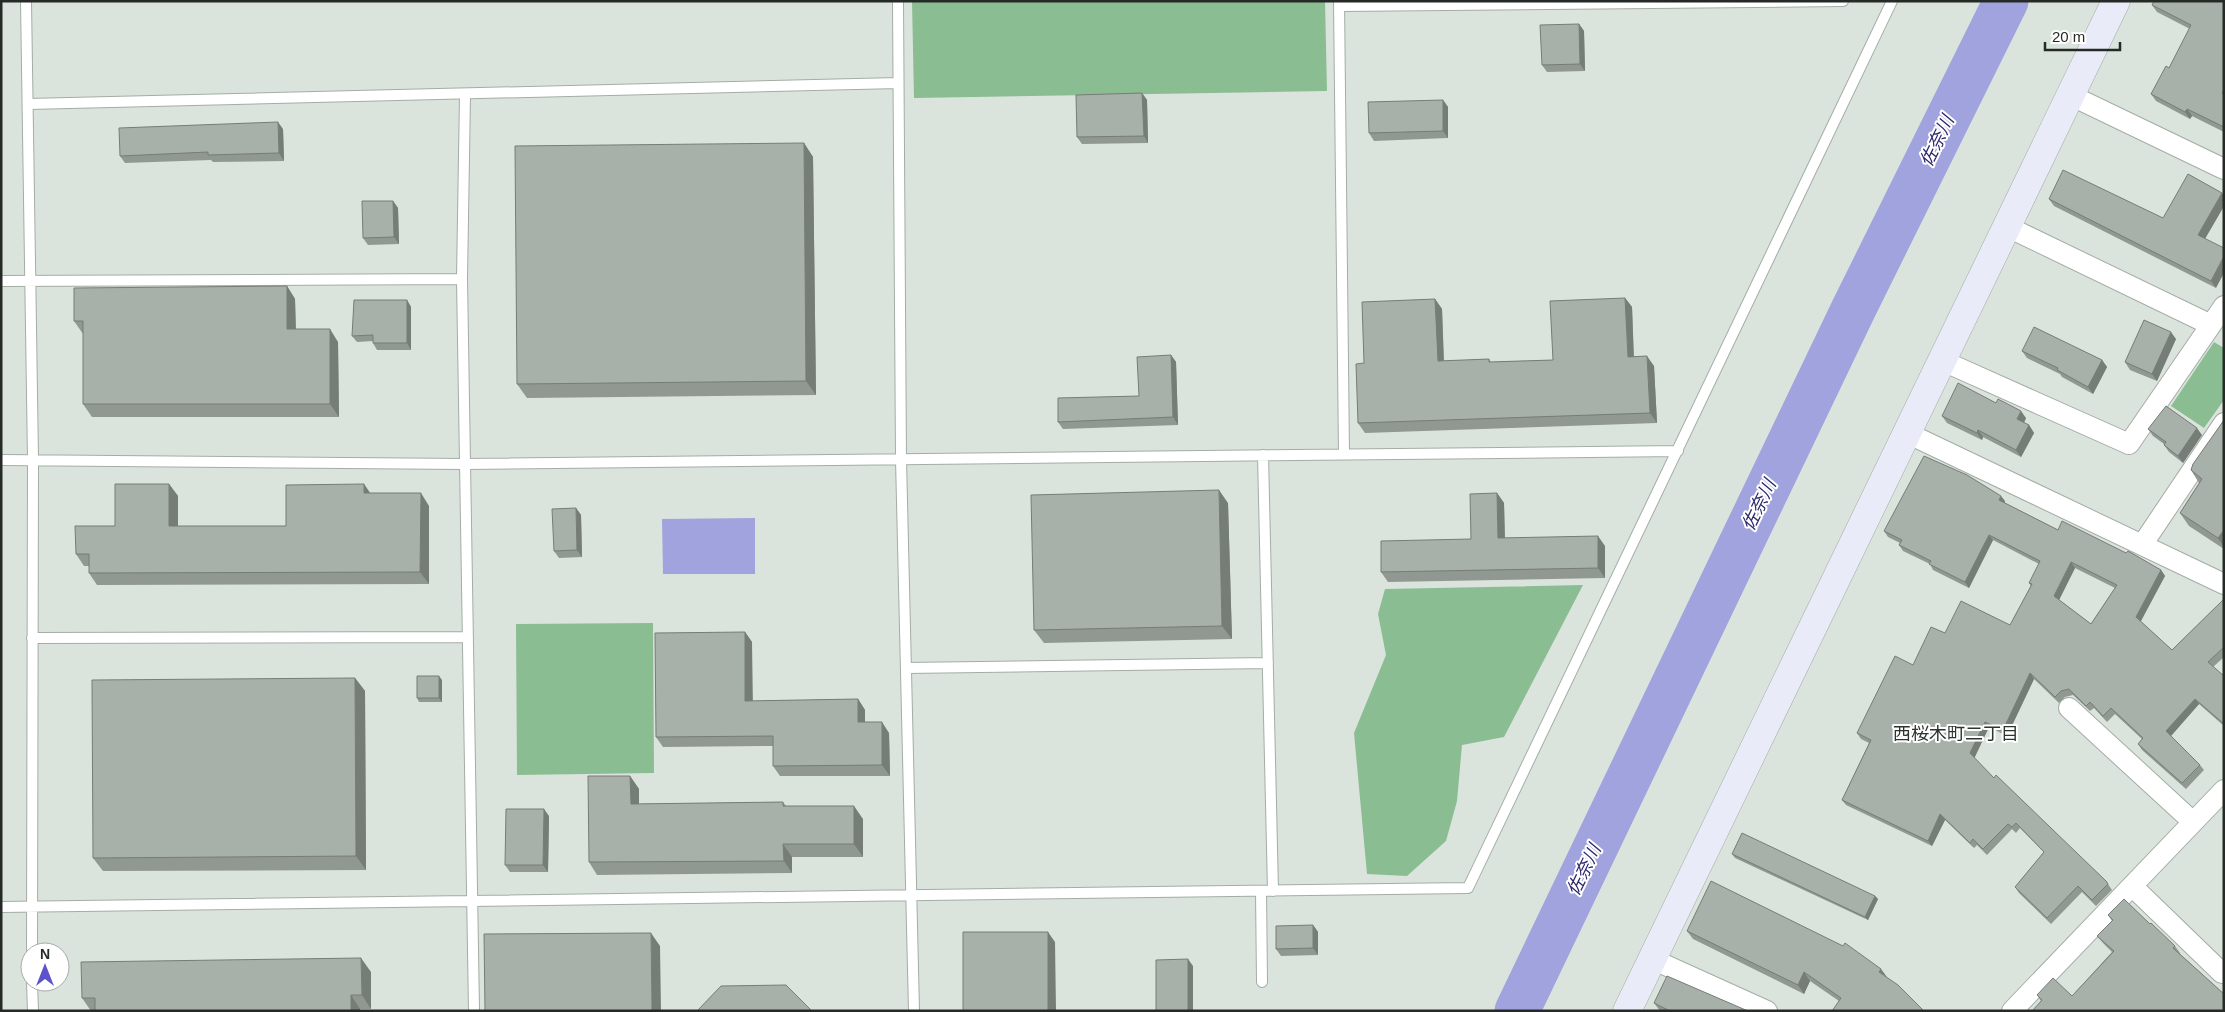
<svg xmlns="http://www.w3.org/2000/svg" width="2225" height="1012" viewBox="0 0 2225 1012" font-family="Helvetica,'Noto Sans JP',sans-serif">
<style>
.green{fill:#8bbd92}
.water{fill:#a0a3dd}
.lines{fill:none;stroke-linecap:round;stroke-linejoin:round}
.river{stroke:#a0a3dd;stroke-width:45}
.lane-casing{stroke:#a4ada5;stroke-width:12}
.street-casing{stroke:#a4ada5;stroke-width:22}
.secondary-casing{stroke:#a4ada5;stroke-width:29}
.lane{stroke:#fff;stroke-width:10}
.street{stroke:#fff;stroke-width:20}
.secondary{stroke:#eaebf9;stroke-width:28}
.wall{fill:#909891;fill-rule:evenodd}
.shaded-wall{fill:#767c76}
.building{fill:#a8b1a9;stroke:#767c76;fill-rule:evenodd}
.labels{text-anchor:middle;stroke-width:4;stroke-linejoin:round;paint-order:stroke}
.water-label{font-size:18px;font-style:italic;fill:#2e286c;stroke:#fff}
.neighbourhood-label{font-size:18px;fill:#2c342d;stroke:#fff}
</style>
<rect width="100%" height="100%" fill="#dbe4dc"/>
<path class="green" d="M 912,1 L 1325,1 L 1327,91 L 914,98 Z
M 2214,342 L 2224,348 L 2224,400 L 2204,428 L 2171,406 Z
M 1583,585 L 1504,737 L 1462,745 L 1457,801 L 1446,841 L 1407,876 L 1367,874 L 1354,733 L 1386,655 L 1378,614 L 1385,589 Z
M 653,623 L 654,773 L 517,775 L 516,624 Z"/>
<path class="water" d="M 755,518 L 755,574 L 663,574 L 662,519 Z"/>
<g class="lines">
<path class="river" d="M 1517,1011 L 1853,310 L 2006,1"/>
<defs>
<path id="lane" d="M 26,1 L 33,459 L 32,952
M 898,1 L 901,459 L 914,1011
M 1339,1 L 1344,454
M 1339,6 L 1843,1
M 465,95 L 462,279 L 474,1011
M 28,104 L 898,83
M 1,281 L 462,279
M 1263,455 L 1273,891
M 1,460 L 465,464 L 1678,451
M 32,638 L 468,637
M 906,668 L 1268,663
M 1261,891 L 1262,982
M 1,907 L 1468,888 L 1892,1
M 32,982 L 33,1011"/>
<path id="street" d="M 2070,95 L 2224,169
M 2008,227 L 2211,325
M 1943,361 L 2129,444 L 2224,306
M 1907,433 L 2224,584
M 2142,545 L 2224,423
M 2069,708 L 2193,822
M 2132,886 L 2222,973
M 1652,959 L 1767,1011
M 2012,1011 L 2224,790"/>
<path id="secondary" d="M 1627,1011 L 2116,1"/>
</defs>
<use href="#lane" class="lane-casing"/>
<use href="#street" class="street-casing"/>
<use href="#secondary" class="secondary-casing"/>
<use href="#lane" class="lane"/>
<use href="#street" class="street"/>
<use href="#secondary" class="secondary"/>
</g>
<path class="wall" d="M 2224,1 L 2224,132 L 2192,116 L 2190,119 L 2156,101 L 2151,94 L 2169,68 L 2190,29 L 2157,12 L 2152,5 Z
M 1579,24 L 1584,31 L 1585,71 L 1547,72 L 1542,65 Z
M 1142,93 L 1147,100 L 1148,143 L 1082,144 L 1077,137 Z
M 1443,100 L 1448,107 L 1448,138 L 1374,141 L 1369,133 Z
M 283,129 L 284,161 L 213,162 L 211,160 L 125,163 L 120,156 Z
M 804,143 L 813,157 L 816,395 L 527,398 L 517,384 Z
M 2049,199 L 2163,218 L 2224,206 L 2205,239 L 2216,288 L 2054,206 Z
M 393,201 L 398,208 L 399,244 L 368,245 L 363,238 Z
M 287,286 L 295,299 L 296,329 L 338,342 L 339,417 L 92,417 L 83,404 L 83,334 L 74,321 Z
M 1625,298 L 1632,307 L 1634,357 L 1654,366 L 1657,423 L 1365,433 L 1358,423 L 1364,363 L 1435,299 L 1442,309 L 1444,361 L 1489,359 L 1491,362 L 1553,360 Z
M 407,300 L 411,307 L 411,350 L 377,350 L 373,343 L 373,341 L 357,342 L 352,336 Z
M 2176,339 L 2157,381 L 2130,370 L 2125,362 Z
M 2022,351 L 2102,360 L 2107,367 L 2093,394 L 2062,377 L 2060,374 L 2027,358 Z
M 1171,355 L 1176,362 L 1178,425 L 1063,429 L 1058,422 L 1139,396 Z
M 1942,416 L 2026,418 L 2024,423 L 2029,425 L 2034,433 L 2021,457 L 1983,437 L 1982,440 L 1947,423 Z
M 2224,420 L 2224,549 L 2189,526 L 2180,513 L 2199,483 L 2191,470 Z
M 2148,429 L 2202,435 L 2183,463 L 2169,452 L 2164,445 L 2164,444 L 2153,436 Z
M 169,484 L 178,496 L 178,526 L 286,526 L 364,484 L 370,493 L 429,506 L 429,584 L 97,585 L 89,573 L 89,566 L 84,566 L 76,554 L 115,526 Z
M 1497,493 L 1504,503 L 1505,538 L 1605,546 L 1605,578 L 1388,582 L 1381,572 L 1471,539 Z
M 2005,501 L 2005,503 L 2058,530 L 2126,553 L 2161,570 L 2165,576 L 2140,621 L 2172,650 L 2224,599 L 2224,657 L 2213,667 L 2224,676 L 2224,726 L 2199,704 L 2171,736 L 2200,765 L 2204,770 L 2186,789 L 2142,750 L 2138,744 L 2142,739 L 2115,714 L 2107,722 L 2094,708 L 2090,711 L 2073,695 L 2065,697 L 2059,703 L 2034,679 L 2007,736 L 1989,727 L 1974,758 L 1994,778 L 2106,881 L 2112,890 L 2096,906 L 2082,892 L 2051,924 L 2019,893 L 2015,887 L 2044,852 L 2020,828 L 2016,833 L 2012,829 L 1987,855 L 1977,845 L 1974,848 L 1945,820 L 1932,846 L 1846,805 L 1842,800 L 1869,743 L 1861,739 L 1857,733 L 1913,665 L 1945,633 L 2010,625 L 2031,586 L 2029,583 L 2039,564 L 1993,540 L 1969,588 L 1933,570 L 1930,564 L 1903,551 L 1899,545 L 1900,543 L 1888,537 L 1884,531 ZM 2075,568 L 2115,588 L 2091,624 L 2059,600 Z
M 1228,503 L 1232,639 L 1044,643 L 1034,630 Z
M 576,508 L 581,515 L 582,557 L 559,558 L 554,551 Z
M 745,632 L 752,642 L 752,701 L 858,699 L 865,710 L 865,722 L 889,733 L 890,776 L 780,776 L 773,766 L 773,746 L 663,747 L 656,737 Z
M 355,678 L 365,691 L 366,870 L 103,871 L 93,858 Z
M 442,680 L 442,702 L 419,702 L 417,698 Z
M 630,776 L 639,789 L 639,804 L 783,802 L 786,806 L 863,819 L 863,857 L 792,857 L 792,873 L 597,875 L 589,862 Z
M 549,816 L 548,872 L 510,872 L 505,865 Z
M 1732,854 L 1875,896 L 1878,899 L 1868,920 L 1735,858 Z
M 2108,915 L 2150,924 L 2175,946 L 2180,953 L 2180,954 L 2224,994 L 2041,1001 L 2037,995 L 2072,996 L 2112,952 L 2103,943 L 2097,936 L 2112,921 Z
M 1313,925 L 1318,932 L 1318,955 L 1281,956 L 1276,949 Z
M 1687,931 L 1887,978 L 1839,1001 L 1810,981 L 1804,994 L 1693,939 Z
M 371,972 L 371,1009 L 360,1009 L 360,1011 L 91,1011 L 82,998 Z
M 1654,1003 L 1748,1011 L 1660,1011 Z"/>
<path class="shaded-wall" d="M 1579,24 L 1584,31 L 1585,71 L 1580,64 Z
M 1142,93 L 1147,100 L 1148,143 L 1144,136 Z
M 1443,100 L 1448,107 L 1448,138 L 1443,131 Z
M 2187,109 L 2192,116 L 2190,119 L 2185,112 Z
M 278,122 L 283,129 L 284,161 L 279,153 Z
M 804,143 L 813,157 L 816,395 L 806,381 Z
M 2222,193 L 2224,196 L 2224,206 L 2203,242 L 2198,235 Z
M 393,201 L 398,208 L 399,244 L 394,237 Z
M 2224,256 L 2224,273 L 2216,288 L 2211,281 Z
M 287,286 L 295,299 L 296,342 L 287,329 Z
M 1625,298 L 1632,307 L 1634,367 L 1628,357 Z
M 1435,299 L 1442,309 L 1444,370 L 1438,361 Z
M 407,300 L 411,307 L 411,350 L 407,343 Z
M 330,329 L 338,342 L 339,417 L 330,404 Z
M 2171,332 L 2176,339 L 2157,381 L 2152,374 Z
M 1171,355 L 1176,362 L 1178,425 L 1173,417 Z
M 1647,356 L 1654,366 L 1657,423 L 1650,413 Z
M 2102,360 L 2107,367 L 2093,394 L 2088,387 Z
M 2021,411 L 2026,418 L 2022,426 L 2017,419 Z
M 2029,425 L 2034,433 L 2021,457 L 2016,450 Z
M 2197,428 L 2202,435 L 2183,463 L 2178,456 Z
M 1978,430 L 1983,437 L 1982,440 L 1977,433 Z
M 169,484 L 178,496 L 178,538 L 169,526 Z
M 364,484 L 372,496 L 364,493 Z
M 1219,490 L 1228,503 L 1232,639 L 1222,626 Z
M 421,493 L 429,506 L 429,584 L 420,572 Z
M 1497,493 L 1504,503 L 1505,549 L 1498,538 Z
M 2001,496 L 2005,501 L 2003,506 L 1999,500 Z
M 576,508 L 581,515 L 582,557 L 577,550 Z
M 2224,530 L 2224,547 L 2218,538 Z
M 1989,535 L 1993,540 L 1969,588 L 1965,582 Z
M 1598,536 L 1605,546 L 1605,578 L 1598,568 Z
M 2071,562 L 2075,568 L 2058,602 L 2054,596 Z
M 2161,570 L 2165,576 L 2140,623 L 2136,617 Z
M 745,632 L 752,642 L 753,711 L 745,701 Z
M 2030,673 L 2034,679 L 2007,736 L 2003,730 Z
M 439,676 L 442,680 L 442,702 L 439,698 Z
M 355,678 L 365,691 L 366,870 L 356,856 Z
M 858,699 L 865,710 L 865,733 L 858,722 Z
M 2195,699 L 2199,704 L 2170,737 L 2166,731 Z
M 882,722 L 889,733 L 890,776 L 882,765 Z
M 1985,722 L 1989,727 L 1974,759 L 1970,753 Z
M 630,776 L 639,789 L 639,816 L 631,804 Z
M 854,806 L 863,819 L 863,857 L 854,844 Z
M 544,809 L 549,816 L 548,872 L 543,865 Z
M 1940,814 L 1945,820 L 1932,846 L 1928,841 Z
M 783,844 L 792,857 L 792,873 L 784,861 Z
M 1875,896 L 1878,899 L 1868,920 L 1865,917 Z
M 1313,925 L 1318,932 L 1318,955 L 1313,948 Z
M 1048,932 L 1055,942 L 1056,1011 L 1048,1011 Z
M 651,933 L 660,946 L 661,1011 L 652,1011 Z
M 361,958 L 371,972 L 371,1009 L 362,995 Z
M 1188,959 L 1193,966 L 1193,1011 L 1188,1011 Z
M 1881,969 L 1887,977 L 1879,972 Z
M 1804,972 L 1810,981 L 1804,994 L 1798,985 Z
M 351,995 L 360,1009 L 360,1011 L 351,1011 Z"/>
<path class="building" d="M 2154,1 L 2224,1 L 2224,90 L 2222,93 L 2224,94 L 2224,127 L 2187,109 L 2185,112 L 2151,94 L 2166,66 L 2169,68 L 2191,25 L 2152,5 Z
M 1579,24 L 1580,64 L 1542,65 L 1540,25 Z
M 1142,93 L 1144,136 L 1077,137 L 1076,95 Z
M 1443,100 L 1443,131 L 1369,133 L 1368,102 Z
M 278,122 L 279,153 L 208,155 L 208,152 L 120,156 L 119,128 Z
M 804,143 L 806,381 L 517,384 L 515,146 Z
M 2063,170 L 2163,218 L 2188,174 L 2222,193 L 2198,235 L 2224,248 L 2224,256 L 2211,281 L 2049,199 Z
M 362,201 L 393,201 L 394,237 L 363,238 Z
M 287,286 L 287,329 L 330,329 L 330,404 L 83,404 L 83,321 L 74,321 L 74,288 Z
M 1625,298 L 1628,357 L 1647,356 L 1650,413 L 1358,423 L 1356,364 L 1364,363 L 1362,302 L 1435,299 L 1438,361 L 1489,359 L 1489,362 L 1553,360 L 1550,301 Z
M 354,300 L 407,300 L 407,343 L 373,343 L 373,335 L 352,336 Z
M 2144,320 L 2171,332 L 2152,374 L 2125,362 Z
M 2034,327 L 2102,360 L 2088,387 L 2057,370 L 2058,368 L 2022,351 Z
M 1171,355 L 1173,417 L 1058,422 L 1058,398 L 1139,396 L 1137,357 Z
M 1958,383 L 1996,403 L 1998,399 L 2021,411 L 2017,419 L 2029,425 L 2016,450 L 1978,430 L 1977,433 L 1942,416 Z
M 2166,406 L 2197,428 L 2178,456 L 2164,445 L 2166,442 L 2148,429 Z
M 2224,420 L 2224,530 L 2218,538 L 2180,513 L 2202,479 L 2191,470 L 2193,464 Z
M 1924,456 L 1967,475 L 2001,496 L 1999,500 L 2058,530 L 2062,521 L 2126,553 L 2128,551 L 2161,570 L 2136,617 L 2172,650 L 2224,599 L 2224,647 L 2208,662 L 2224,676 L 2224,724 L 2195,699 L 2166,731 L 2200,765 L 2182,783 L 2138,744 L 2143,738 L 2111,708 L 2103,716 L 2090,702 L 2086,706 L 2069,689 L 2061,691 L 2055,697 L 2030,673 L 2003,730 L 1985,722 L 1970,753 L 1994,778 L 1996,775 L 2106,881 L 2108,884 L 2092,900 L 2078,886 L 2047,918 L 2015,887 L 2044,852 L 2016,823 L 2012,827 L 2008,824 L 1983,849 L 1973,839 L 1970,843 L 1940,814 L 1928,841 L 1842,800 L 1871,740 L 1857,733 L 1895,656 L 1913,665 L 1931,627 L 1945,633 L 1961,601 L 2010,625 L 2032,584 L 2029,583 L 2040,561 L 1989,535 L 1965,582 L 1929,564 L 1931,561 L 1899,545 L 1902,540 L 1884,531 ZM 2071,562 L 2117,585 L 2091,624 L 2054,596 Z
M 115,484 L 169,484 L 169,526 L 286,526 L 286,485 L 364,484 L 364,493 L 421,493 L 420,572 L 89,573 L 89,554 L 76,554 L 75,526 L 115,526 Z
M 1219,490 L 1222,626 L 1034,630 L 1031,495 Z
M 1497,493 L 1498,538 L 1598,536 L 1598,568 L 1381,572 L 1381,541 L 1471,539 L 1470,494 Z
M 576,508 L 577,550 L 554,551 L 552,509 Z
M 745,632 L 745,701 L 858,699 L 858,722 L 882,722 L 882,765 L 773,766 L 773,736 L 656,737 L 655,633 Z
M 417,676 L 439,676 L 439,698 L 417,698 Z
M 355,678 L 356,856 L 93,858 L 92,680 Z
M 588,776 L 630,776 L 631,804 L 783,802 L 783,806 L 854,806 L 854,844 L 783,844 L 784,861 L 589,862 Z
M 506,809 L 544,809 L 543,865 L 505,865 Z
M 1742,833 L 1875,896 L 1865,917 L 1732,854 Z
M 1711,881 L 1843,946 L 1845,943 L 1881,969 L 1879,972 L 1898,985 L 1924,1011 L 1832,1011 L 1841,998 L 1804,972 L 1798,985 L 1687,931 Z
M 2124,899 L 2150,924 L 2151,923 L 2175,946 L 2173,948 L 2224,994 L 2224,1011 L 2032,1011 L 2042,1000 L 2037,995 L 2053,978 L 2072,996 L 2114,951 L 2097,936 L 2113,920 L 2108,915 Z
M 1313,925 L 1313,948 L 1276,949 L 1276,926 Z
M 963,932 L 1048,932 L 1048,1011 L 963,1011 Z
M 651,933 L 652,1011 L 485,1011 L 484,934 Z
M 361,958 L 362,995 L 351,995 L 351,1011 L 95,1011 L 95,998 L 82,998 L 81,962 Z
M 1188,959 L 1188,1011 L 1156,1011 L 1156,960 Z
M 1667,976 L 1748,1011 L 1670,1011 L 1654,1003 Z
M 786,985 L 812,1011 L 697,1011 L 721,986 Z"/>
<g class="labels">
<g class="water-label">
<text transform="translate(1937 141) rotate(-64)" y="6">佐奈川</text>
<text transform="translate(1759 505) rotate(-64)" y="6">佐奈川</text>
<text transform="translate(1584 870) rotate(-64)" y="6">佐奈川</text>
</g>
<g class="neighbourhood-label">
<text x="1956" y="740">西桜木町二丁目</text>
</g>
</g>
<rect width="2225" height="1012" fill="none" stroke="#262a27" stroke-width="5"/>
<g transform="translate(45 967)"><circle r="24" fill="#ffffff" stroke="#a8aaa9"/>
<path d="M0-4L9 19L0 12L-9 19Z" fill="#5d54cc"/>
<text y="-8" font-size="14" font-weight="bold" text-anchor="middle" fill="#262a27">N</text>
</g>
<path d="M2045 42v8h75v-8" fill="none" stroke="#262a27" stroke-width="2.5"/>
<text x="2052" y="42" font-size="15" fill="#262a27" stroke="#ffffff" stroke-width="4" paint-order="stroke">20 m</text>
</svg>
